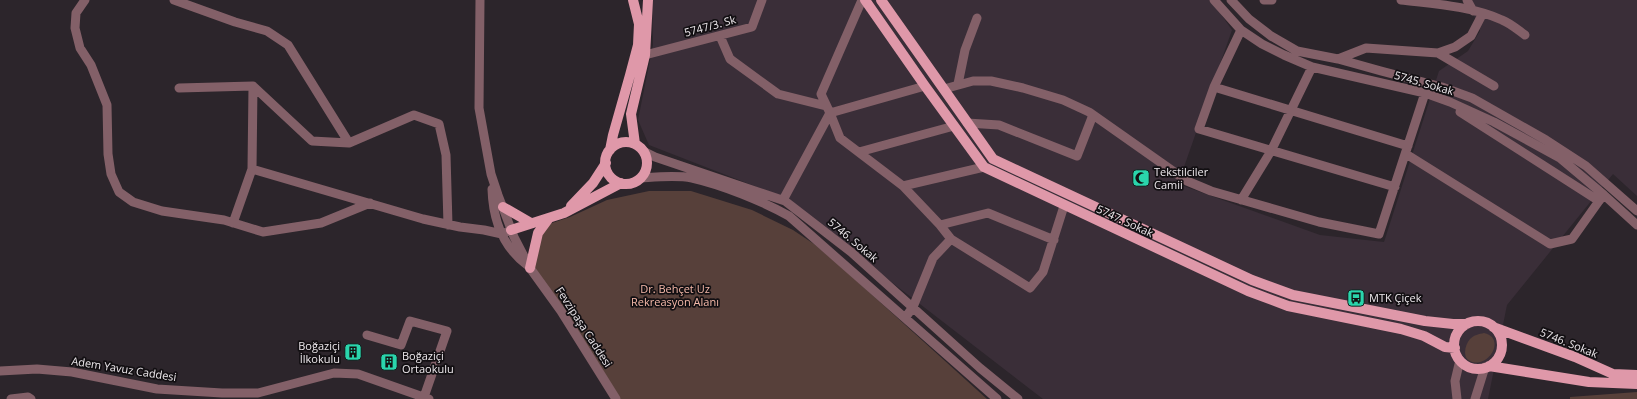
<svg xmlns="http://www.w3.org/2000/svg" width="1637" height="399" viewBox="0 0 1637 399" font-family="'Open Sans',sans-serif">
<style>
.built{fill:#3a2e38}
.green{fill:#57403a}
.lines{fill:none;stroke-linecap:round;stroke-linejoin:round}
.minor{stroke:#836068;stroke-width:9}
.major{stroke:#df98a9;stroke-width:10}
.labels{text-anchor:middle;stroke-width:3.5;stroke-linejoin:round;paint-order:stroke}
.street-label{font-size:11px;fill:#ede8ec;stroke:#120f12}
.poi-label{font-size:11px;fill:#ede8ec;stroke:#120f12;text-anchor:start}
.park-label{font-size:11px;fill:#f5b9a9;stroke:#120f12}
</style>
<rect width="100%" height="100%" fill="#2c252b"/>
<path class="built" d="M 652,0 L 1211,0 L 1232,30 L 1178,184 L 1320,235 L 1384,242 L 1439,71 L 1468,51 L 1480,31 L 1468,0 L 1637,0 L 1637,196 L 1613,174 L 1507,305 L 1488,399 L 1043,399 L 780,196 L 649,145 L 638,120 L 653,45 Z"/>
<path class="green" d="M 649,191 L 691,191 L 752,210 L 793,230 L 814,244 L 839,265 L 987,399 L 618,399 L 535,271 L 529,254 L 531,242 L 549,224 L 570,217 L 607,200 Z
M 1484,333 C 1507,338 1488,370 1470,361 C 1462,357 1465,345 1470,339 C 1474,335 1479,334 1484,333 Z
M 1637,392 L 1637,399 L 1570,399 L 1570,397 Z"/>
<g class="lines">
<path class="minor" d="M 85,0 L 76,13 L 75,28 L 80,48 L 91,65 L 107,105 L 108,154 L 111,174 L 119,192 L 133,202 L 162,211 L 224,220 L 263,232 L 321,223 L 370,203
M 174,0 L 235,22 L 267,31 L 288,45 L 349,143 L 414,115 L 439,124 L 446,155 L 448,225
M 480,0 L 479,108 L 491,174 L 498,195 L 514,237 L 530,268 L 561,311 L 616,399
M 1214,0 L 1241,30 L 1262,44 L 1284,55 L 1312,67 L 1425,93 L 1450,102 L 1494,122 L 1560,158 L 1604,195 L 1637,225
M 1231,0 L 1249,19 L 1271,36 L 1297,51 L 1338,59 L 1381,71 L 1442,87 L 1472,98 L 1546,140 L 1586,166 L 1637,211
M 1264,0 L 1272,0
M 1401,0 C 1434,4 1471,6 1502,20 C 1510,23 1518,30 1525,35
M 1467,0 L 1473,11
M 1241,30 L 1214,87 L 1199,129 L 1395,187
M 720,36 L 730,59 L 778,94 L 826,106
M 1438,53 L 1494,86
M 645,55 L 752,27 L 762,0
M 1338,59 L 1366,48 L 1438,53 L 1455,47 L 1471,36 L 1483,13
M 958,84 L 965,50 L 977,18
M 925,86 L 830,113 L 840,138 L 903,186 L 940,225 L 951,239 L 1030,288 L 1043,272 L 1064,206
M 1214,87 L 1408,146
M 179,88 L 253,86 L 312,141 L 349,143
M 944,89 L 973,81 L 991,81 L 1023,88 L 1063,100 L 1089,112 L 1187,181 L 1211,191 L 1319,222 L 1379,234 L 1425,93
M 1460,112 L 1599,201 L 1602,197
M 967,123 L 999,125 L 1077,156 L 1093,115
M 643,151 L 655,157 L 785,201 L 851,252 L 980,368 L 1018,399
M 859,152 L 954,126
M 1406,154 L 1550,244 L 1572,239 L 1599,201
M 252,169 L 423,219 L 460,227 L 484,230 L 502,234 L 511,230
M 641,178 C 657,177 676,175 692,178 C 723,185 762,201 789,216 L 997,399
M 903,186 L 984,167
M 492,189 C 493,220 502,246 527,265
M 783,200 L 830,113 L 821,94 L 862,0
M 1241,200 L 1271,151 L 1312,67
M 233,223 L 252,169 L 253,86
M 940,225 L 988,213 L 1054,240
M 905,318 L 913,307 L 933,258 L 951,239
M 367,335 L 401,345 L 410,321 L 447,331 L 424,397
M 0,371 L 37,369 L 72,372 L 157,389 L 222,393 L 258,393 L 334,373 L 358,374 L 429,399
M 11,399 L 28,397 L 31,399
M 1457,399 L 1455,381 L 1460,360
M 1475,399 L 1485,367"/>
<path class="major" d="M 865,0 L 925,86 L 984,167 L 1248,291 L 1288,306 L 1401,329 L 1424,336 L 1445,347 L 1455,348
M 881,0 L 993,159 L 1252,280 L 1293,295 L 1425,321 L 1453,324 L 1467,324
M605 163a21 21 0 1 1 42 0a21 21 0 1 1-42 0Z
M 635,144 L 631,114 L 645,55 L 648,0
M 610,150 L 613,135 L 630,75 L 638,45 L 639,24 L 633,0
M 571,206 L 593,183 L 606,163
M 503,207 L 531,223
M 511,230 L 564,213 L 621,183
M 530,268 L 538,233 L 549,218
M1454 345a24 24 0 1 1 48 0a24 24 0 1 1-48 0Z
M 1493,327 L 1575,357 L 1613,374 L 1637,375
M 1489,366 L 1589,382 L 1637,384"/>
</g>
<defs>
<symbol id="mosque-square" viewBox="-11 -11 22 22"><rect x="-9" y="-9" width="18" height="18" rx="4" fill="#2ad5ac" stroke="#120f12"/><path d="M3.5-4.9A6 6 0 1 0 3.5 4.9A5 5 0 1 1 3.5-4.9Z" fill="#111"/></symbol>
<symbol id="bus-square" viewBox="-11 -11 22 22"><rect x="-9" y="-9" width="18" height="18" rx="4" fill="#2ad5ac" stroke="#120f12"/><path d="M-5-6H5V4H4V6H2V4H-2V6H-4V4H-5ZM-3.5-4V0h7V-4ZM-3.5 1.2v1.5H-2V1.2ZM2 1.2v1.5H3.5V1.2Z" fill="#111"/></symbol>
<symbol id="building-square" viewBox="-11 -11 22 22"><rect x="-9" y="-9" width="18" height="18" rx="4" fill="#2ad5ac" stroke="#120f12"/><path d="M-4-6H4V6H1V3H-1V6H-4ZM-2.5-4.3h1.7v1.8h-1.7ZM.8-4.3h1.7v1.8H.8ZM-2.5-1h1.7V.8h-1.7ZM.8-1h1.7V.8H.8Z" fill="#111"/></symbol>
</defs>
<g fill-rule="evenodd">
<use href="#mosque-square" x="1131" y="168" width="20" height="20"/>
<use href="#bus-square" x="1346" y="288" width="20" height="20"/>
<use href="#building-square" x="343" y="342" width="20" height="20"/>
<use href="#building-square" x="379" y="352" width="20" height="20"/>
</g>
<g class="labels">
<g class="street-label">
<text transform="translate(710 26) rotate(-15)" y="4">5747/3. Sk</text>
<text transform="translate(1424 83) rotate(16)" y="4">5745. Sokak</text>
<text transform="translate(1125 221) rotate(25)" y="4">5747. Sokak</text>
<text transform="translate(853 240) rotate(40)" y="4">5746. Sokak</text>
<text transform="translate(584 327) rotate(57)" y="4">Fevzipaşa Caddesi</text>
<text transform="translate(1569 343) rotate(22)" y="4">5746. Sokak</text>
<text transform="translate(124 369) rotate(9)" y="4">Adem Yavuz Caddesi</text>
</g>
<g class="poi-label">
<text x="1154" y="176">Tekstilciler<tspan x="1154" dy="13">Camii</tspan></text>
<text x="1369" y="302">MTK Çiçek</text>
<text x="340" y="350" text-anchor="end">Boğaziçi<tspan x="340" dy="13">İlkokulu</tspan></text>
<text x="402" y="360">Boğaziçi<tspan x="402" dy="13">Ortaokulu</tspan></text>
</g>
<g class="park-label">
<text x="675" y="293">Dr. Behçet Uz<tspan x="675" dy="13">Rekreasyon Alanı</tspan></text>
</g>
</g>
</svg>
